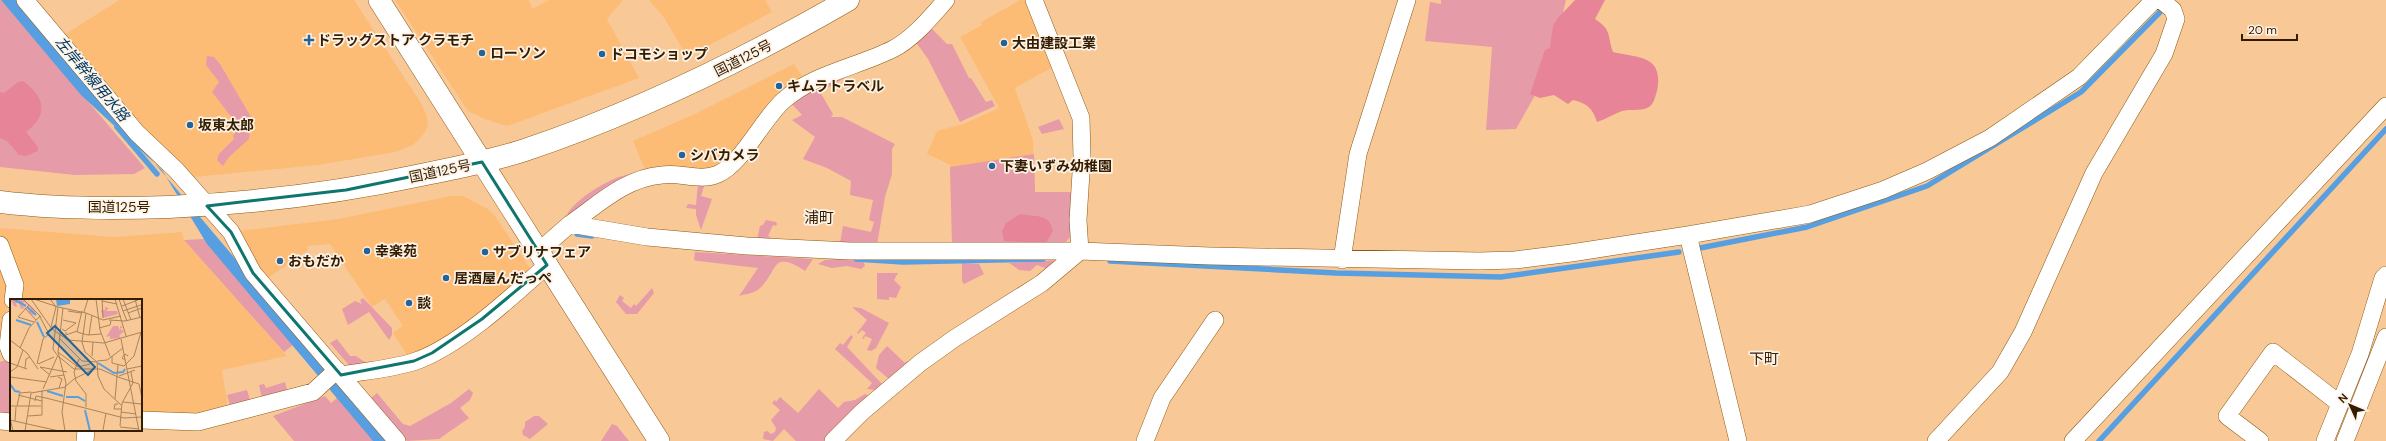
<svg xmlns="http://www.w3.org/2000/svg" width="2386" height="441" viewBox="0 0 2386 441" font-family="'DM Sans','Noto Sans JP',sans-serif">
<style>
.built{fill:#fcbc75}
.green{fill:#e69ba8}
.forest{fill:#e78497}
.water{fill:#579fe1}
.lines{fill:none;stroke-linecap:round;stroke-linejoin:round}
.stream{stroke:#579fe1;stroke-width:5.5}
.minor-casing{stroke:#8d5911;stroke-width:18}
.tertiary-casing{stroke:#8d5911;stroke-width:22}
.trunk-casing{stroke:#8d5911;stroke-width:23}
.minor{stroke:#fff;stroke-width:17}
.tertiary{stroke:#fff;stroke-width:21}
.trunk{stroke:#fff;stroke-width:22}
.marked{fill:none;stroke:#0f766e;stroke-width:3;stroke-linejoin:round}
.poi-dot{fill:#236399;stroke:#fef2e5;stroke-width:1.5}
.labels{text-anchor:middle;stroke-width:3.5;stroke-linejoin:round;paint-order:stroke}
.poi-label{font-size:14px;font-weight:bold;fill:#321c02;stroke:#fef2e5;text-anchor:start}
.street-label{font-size:14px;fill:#321c02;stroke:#fef2e5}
.water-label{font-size:15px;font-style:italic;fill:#003a64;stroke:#fef2e5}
.neighbourhood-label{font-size:15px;fill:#321c02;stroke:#fef2e5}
.inset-river{fill:none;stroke:#579fe1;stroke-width:2}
.inset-road{fill:none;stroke:#a9845b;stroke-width:1}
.view{fill:#236399;fill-opacity:0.15;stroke:#236399;stroke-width:2}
.inset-edge{fill:none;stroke:#321c02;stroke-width:2}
</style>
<rect width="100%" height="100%" fill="#f8c997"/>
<path class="built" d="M 119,0 L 354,0 L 421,103 L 427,116 L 428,126 L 423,135 L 413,145 L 395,152 L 318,165 L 183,178 L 58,39 Z
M 395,0 L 529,0 L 532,9 L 549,0 L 623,0 L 607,19 L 639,78 L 507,126 L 485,119 L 468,111 Z
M 649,0 L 765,0 L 772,12 L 687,57 L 665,19 Z
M 1020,0 L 1034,0 L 1060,63 L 1015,88 L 1033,140 L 1035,192 L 1076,192 L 952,243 L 950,165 L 927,154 L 937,131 L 963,124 L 999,108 L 960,37 L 982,25 L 981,22 Z
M 794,64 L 807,84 L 727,169 L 645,170 L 633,141 L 695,114 Z
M 451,196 L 463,196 L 488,209 L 496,217 L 535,276 L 482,319 L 409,358 L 393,333 L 403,326 L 385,299 L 372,307 L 330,244 L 307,246 L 308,250 L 261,283 L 231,232 L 338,219 Z
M 0,228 L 114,237 L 182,232 L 184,240 L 287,356 L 222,370 L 229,414 L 141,420 L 141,300 L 13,300 L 0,245 Z
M 0,257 L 11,286 L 0,345 Z"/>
<path class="green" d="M 0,0 L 1,0 L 145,168 L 134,174 L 75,175 L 0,167 Z
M 1441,0 L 1566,0 L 1557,37 L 1542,83 L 1516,129 L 1486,130 L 1492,47 L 1425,41 L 1430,2 L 1441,4 Z
M 929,26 L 947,44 L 952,44 L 969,78 L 971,78 L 986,102 L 992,100 L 995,106 L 960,122 L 928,59 L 915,41 Z
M 207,56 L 214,57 L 220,64 L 251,117 L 249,139 L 229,157 L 223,166 L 217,160 L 219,154 L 234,139 L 233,136 L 239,127 L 212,92 L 219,82 L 206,65 Z
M 850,75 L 820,92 L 833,114 L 831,117 L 842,117 L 895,144 L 892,149 L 892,174 L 885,197 L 877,245 L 840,243 L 843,226 L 871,232 L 874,222 L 869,220 L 873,200 L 850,195 L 851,181 L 827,168 L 803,159 L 815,137 L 792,120 L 802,115 L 790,102 L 800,93 Z
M 1059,119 L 1064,129 L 1042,134 L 1038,127 Z
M 1034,154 L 1035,192 L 1076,192 L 1071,236 L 1065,243 L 952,243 L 950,167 Z
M 631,174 L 577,215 L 567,214 C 577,198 612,176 631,174 Z
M 698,182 L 705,183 L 701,196 L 712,199 L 701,230 L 696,215 L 696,209 L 686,208 L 688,204 L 696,205 Z
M 766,220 L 776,222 L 777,224 L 776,226 L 773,225 L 768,236 L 771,237 L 765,241 L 757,240 L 760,226 L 763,225 Z
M 204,239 L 293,345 L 284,352 L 184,240 Z
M 695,252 L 813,259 L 805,271 C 771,249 779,270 760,288 C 755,293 746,294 739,296 L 758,268 L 698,261 L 694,260 Z
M 836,259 L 863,261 L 865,266 L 861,269 L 847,266 L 832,268 L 818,264 L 825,260 Z
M 1060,260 L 1059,267 L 1045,268 L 1037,265 L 1030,271 L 1019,270 L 1009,263 Z
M 962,263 L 979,264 L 984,274 L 964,284 L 962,281 Z
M 877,273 L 898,273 L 894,280 L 901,287 L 896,298 L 889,297 L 889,300 L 877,299 Z
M 652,288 L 654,293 L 637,314 L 626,314 L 616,302 L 620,295 L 624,298 L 622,301 L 631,308 L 634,304 L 636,306 Z
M 363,298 L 392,328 L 392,335 L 389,340 L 369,312 L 348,325 L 342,309 L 355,301 L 362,304 L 360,300 Z
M 852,307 L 861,308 L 889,323 L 876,348 L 871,351 L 867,350 L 872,339 L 865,336 L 864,339 L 862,338 L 866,333 L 862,330 L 858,334 L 857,333 L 867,320 Z
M 851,335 L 853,337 L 847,347 L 883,385 L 876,390 L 867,389 L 872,383 L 835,349 L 840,343 L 843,345 Z
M 337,339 L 350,356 L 356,356 L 366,363 L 354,371 L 330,343 Z
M 887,346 L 905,363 L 907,361 L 911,364 L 890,380 L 876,368 L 879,355 Z
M 6,360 L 11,365 L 11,414 L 0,412 L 0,362 Z
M 285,382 L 287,390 L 262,399 L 259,385 L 264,384 L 266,388 Z
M 469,389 L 473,393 L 470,400 L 460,408 L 469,418 L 439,439 L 407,441 L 370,399 L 377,393 L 403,424 L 410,426 L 451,403 Z
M 819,389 L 838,408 L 844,402 L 855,400 L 865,394 L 871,397 L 827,441 L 796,441 L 784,429 L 773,441 L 763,439 L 764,432 L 767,431 L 771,434 L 775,432 L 776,428 L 771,420 L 780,410 L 772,403 L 775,400 L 776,402 L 780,397 L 798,413 Z
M 247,390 L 250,400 L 231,409 L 227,395 Z
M 325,396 L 331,403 L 337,398 L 374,441 L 294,441 L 273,416 Z
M 534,416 L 539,416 L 548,424 L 530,439 L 523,435 L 522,431 L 525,427 L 525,422 Z
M 612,424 L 617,426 L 629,441 L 601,441 Z"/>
<path class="forest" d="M 1575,0 L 1605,0 L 1595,19 C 1612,30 1607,35 1613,52 C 1639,58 1664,55 1657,91 C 1655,97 1654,105 1647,108 C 1640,111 1630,109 1622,111 C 1614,114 1606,119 1597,122 C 1593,109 1587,103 1573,100 L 1568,104 L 1554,95 L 1540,98 L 1530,94 L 1545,50 L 1550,48 L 1553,26 L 1557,19 Z
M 23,81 C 45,97 49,115 26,132 L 38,147 L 38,151 L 26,156 L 19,155 L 7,141 L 0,138 L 0,92 L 4,93 L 18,82 Z
M 1020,214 C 1034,217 1050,213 1053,231 L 1046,243 L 1004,241 L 1002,231 L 1006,223 Z"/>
<path class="water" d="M 1,0 L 17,0 L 389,441 L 373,441 L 207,244 L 162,170 L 81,95 Z"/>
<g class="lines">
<path class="stream" d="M 117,127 L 157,174
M 577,234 L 592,236
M 1700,248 L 1807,227 L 1927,186 L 2081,92 L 2163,9
M 856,259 L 903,262 L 1043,259
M 1110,261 L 1336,273 L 1501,277 L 1679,252
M 2099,441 L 2386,129"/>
<defs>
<path id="minor" d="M 25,0 L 137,133 L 176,170 L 231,232 L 253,273 L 397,441
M 1034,0 L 1081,118 L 1082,157 L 1078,220 L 1080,251
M 570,224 C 599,204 625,178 662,175 C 680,172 700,182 718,174 C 742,164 763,118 784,100 C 815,73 857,67 893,49 C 913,39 931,17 946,0
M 1688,235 L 1738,441
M 0,245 L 15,285 L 13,300
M 538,252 L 570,224 L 647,237 L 747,246 L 850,251 L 1080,251 L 1210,256 L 1479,261 L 1515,260 L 1571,253 L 1688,235 L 1810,214 L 1883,190 L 1927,171 L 1990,138 L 2079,77 L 2154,0
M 1342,260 L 1358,154 L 1407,0
M 11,320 L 8,346 L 11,354
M 341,375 C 365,371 390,369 413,362 C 457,348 513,296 547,265
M 141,420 L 198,422 L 313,392 L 337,370
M 0,421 L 11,422
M 85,441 L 86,430
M 833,441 L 862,412 L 920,363 L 955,338 L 1042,283 L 1080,251
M 1145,441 L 1162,398 L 1215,320
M 1936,441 L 2000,372 L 2023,332 L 2094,173 L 2164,54 L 2176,19 L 2173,10 L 2161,0
M 2073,441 L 2386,106
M 2260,441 L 2227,416 L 2273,352 L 2340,404
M 2325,441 L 2360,354 L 2383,278 L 2386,275
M 2345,441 L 2386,337"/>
<path id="tertiary" d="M 379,0 L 659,441"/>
<path id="trunk" d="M 0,202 C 56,209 113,209 169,207 C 254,203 338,193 421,175 C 456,168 491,161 525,150 C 638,112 744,60 848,0"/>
</defs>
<use href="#minor" class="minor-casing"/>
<use href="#tertiary" class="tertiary-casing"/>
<use href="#trunk" class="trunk-casing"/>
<use href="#minor" class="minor"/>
<use href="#tertiary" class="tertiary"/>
<use href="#trunk" class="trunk"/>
</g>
<path class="marked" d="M 482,162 L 547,265 L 482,319 L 432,353 L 414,361 L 341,375 L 253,273 L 231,232 L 207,206 L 346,190 Z"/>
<g class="poi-dot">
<path d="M307 34h4v4h4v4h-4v4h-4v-4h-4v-4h4z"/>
<circle cx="1004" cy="43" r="4"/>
<circle cx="482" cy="53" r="4"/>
<circle cx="602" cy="54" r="4"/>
<circle cx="779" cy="86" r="4"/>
<circle cx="190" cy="125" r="4"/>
<circle cx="682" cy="155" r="4"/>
<circle cx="992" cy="166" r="4"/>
<circle cx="367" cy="251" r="4"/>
<circle cx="485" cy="252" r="4"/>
<circle cx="280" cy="261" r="4"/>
<circle cx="446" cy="278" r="4"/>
<circle cx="409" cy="303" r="4"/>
</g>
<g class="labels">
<g class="poi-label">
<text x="317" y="45">ドラッグストア クラモチ</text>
<text x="1012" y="48">大由建設工業</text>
<text x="490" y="58">ローソン</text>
<text x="610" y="59">ドコモショップ</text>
<text x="787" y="91">キムラトラベル</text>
<text x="198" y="130">坂東太郎</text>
<text x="690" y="160">シバカメラ</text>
<text x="1000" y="171">下妻いずみ幼稚園</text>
<text x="375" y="256">幸楽苑</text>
<text x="493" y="257">サブリナフェア</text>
<text x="288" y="266">おもだか</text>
<text x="454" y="283">居酒屋んだっぺ</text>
<text x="417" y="308">談</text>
</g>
<g class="street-label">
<text transform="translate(743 58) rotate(-27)" y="5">国道125号</text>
<text transform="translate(440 171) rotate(-12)" y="5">国道125号</text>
<text x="119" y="212">国道125号</text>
</g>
<g class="water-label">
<text transform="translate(92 79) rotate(50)" y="5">左岸幹線用水路</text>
</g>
<g class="neighbourhood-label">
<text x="819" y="223">浦町</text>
<text x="1764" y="364">下町</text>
</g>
</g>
<g transform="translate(10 299)">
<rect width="132" height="132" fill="#f8c997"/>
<path d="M 0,0 L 13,0 L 24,10 L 26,8 L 24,10 L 26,13 L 23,16 L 18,13 L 21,10 L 15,3 L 11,5 L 15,9 L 11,10 L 9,4 L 6,4 L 7,8 L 4,7 ZM 95,8 L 99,9 L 96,12 L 107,12 L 108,15 L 93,19 L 91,11 L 95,11 ZM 103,27 L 108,27 L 110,32 L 110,27 L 113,28 L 110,30 L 114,32 L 109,37 L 111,39 L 100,40 L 100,37 L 96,38 Z" fill="#e69ba8"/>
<path d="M 46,0 L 60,0 L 60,5 L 47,7 Z" fill="#579fe1"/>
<path class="inset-river" d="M 3,0 L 16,7M 17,8 L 26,16M 6,21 L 21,26M 27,23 L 34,38M 88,64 L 104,74 L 113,73 L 115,70M 0,85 L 5,92 L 10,93M 37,92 L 53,97M 56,98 L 68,98 L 75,102M 75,111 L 80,132"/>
<path class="inset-road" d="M 13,0 L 31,18M 21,0 L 42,30 L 58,41 L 94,44 L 132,33M 24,0 L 48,8 L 76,14M 40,0 L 46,8 L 41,28M 86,0 L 90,31 L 100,57M 92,0 L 93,19M 105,0 L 116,37M 109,0 L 113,12M 113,0 L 121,21M 125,0 L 130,19M 92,2 L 107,5M 19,6 L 8,18 L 24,23M 112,7 L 128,1M 15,9 L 26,21M 53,9 L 48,53 L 56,84 L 52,113 L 55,132M 58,12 L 71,14M 72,12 L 67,33 L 78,36 L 91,35M 74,13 L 78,0M 118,14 L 132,9M 30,18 L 39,35M 53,21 L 66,24M 99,21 L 115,22 L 132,18M 117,22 L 113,12 L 131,6M 89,29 L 100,26 L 101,22M 52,30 L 55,32 L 66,24M 56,33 L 56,36 L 67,32M 79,36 L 82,16M 50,40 L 72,62 L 87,63M 111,40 L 129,132M 0,41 L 17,54 L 28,70M 72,43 L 75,53 L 87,63 L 88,77 L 94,90 L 111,106M 72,43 L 76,14 L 93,21 L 111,17M 10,49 L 19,29 L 30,17M 48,53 L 68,68 L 80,65M 47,56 L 43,50 L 48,8M 48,57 L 64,70 L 90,70 L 108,78M 82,57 L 83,43M 102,57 L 102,64 L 114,67 L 124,57M 124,57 L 131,33M 69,60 L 64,73 L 66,82 L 76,95 L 76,108M 115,61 L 112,59 L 115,55 L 118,57M 87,62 L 97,61 L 113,49M 0,64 L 17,70M 27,65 L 33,40 L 39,35M 28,65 L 44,58M 30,68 L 57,73M 30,68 L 40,76M 15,69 L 16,60 L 20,58M 117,70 L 132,67M 0,73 L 7,68 L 13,51M 109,77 L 125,71M 0,78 L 37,83M 40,78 L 54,76M 48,78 L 52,80 L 49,89M 108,78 L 129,85 L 132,99M 56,87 L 64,80 L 84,70M 33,90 L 48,56M 8,96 L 32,102M 105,100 L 108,66M 25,102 L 26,97 L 36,99 L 114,119 L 132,118M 113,103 L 131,105M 108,105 L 105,105 L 104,110 L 111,110M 0,107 L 31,107M 7,107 L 10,94 L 21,93M 111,113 L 126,115M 18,117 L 32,116 L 32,91M 0,119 L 3,132M 0,121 L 49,132M 5,122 L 6,108M 110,127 L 112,104 L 123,84 L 121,73M 110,128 L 129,130M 93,131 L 96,114M 15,132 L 21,94 L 56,88"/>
<path class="view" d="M 45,27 L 85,68 L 78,76 L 37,34 Z"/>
<rect width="132" height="132" class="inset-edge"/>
</g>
<g transform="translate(2350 405) rotate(314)" stroke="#fef2e5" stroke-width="3" paint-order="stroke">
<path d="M0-3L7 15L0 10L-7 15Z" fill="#321c02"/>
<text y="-6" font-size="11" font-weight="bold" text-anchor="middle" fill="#321c02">N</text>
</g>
<path d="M2242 34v6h55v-6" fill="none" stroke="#321c02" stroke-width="2"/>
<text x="2248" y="34" font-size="12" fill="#321c02" stroke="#fef2e5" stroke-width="3" paint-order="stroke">20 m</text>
</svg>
